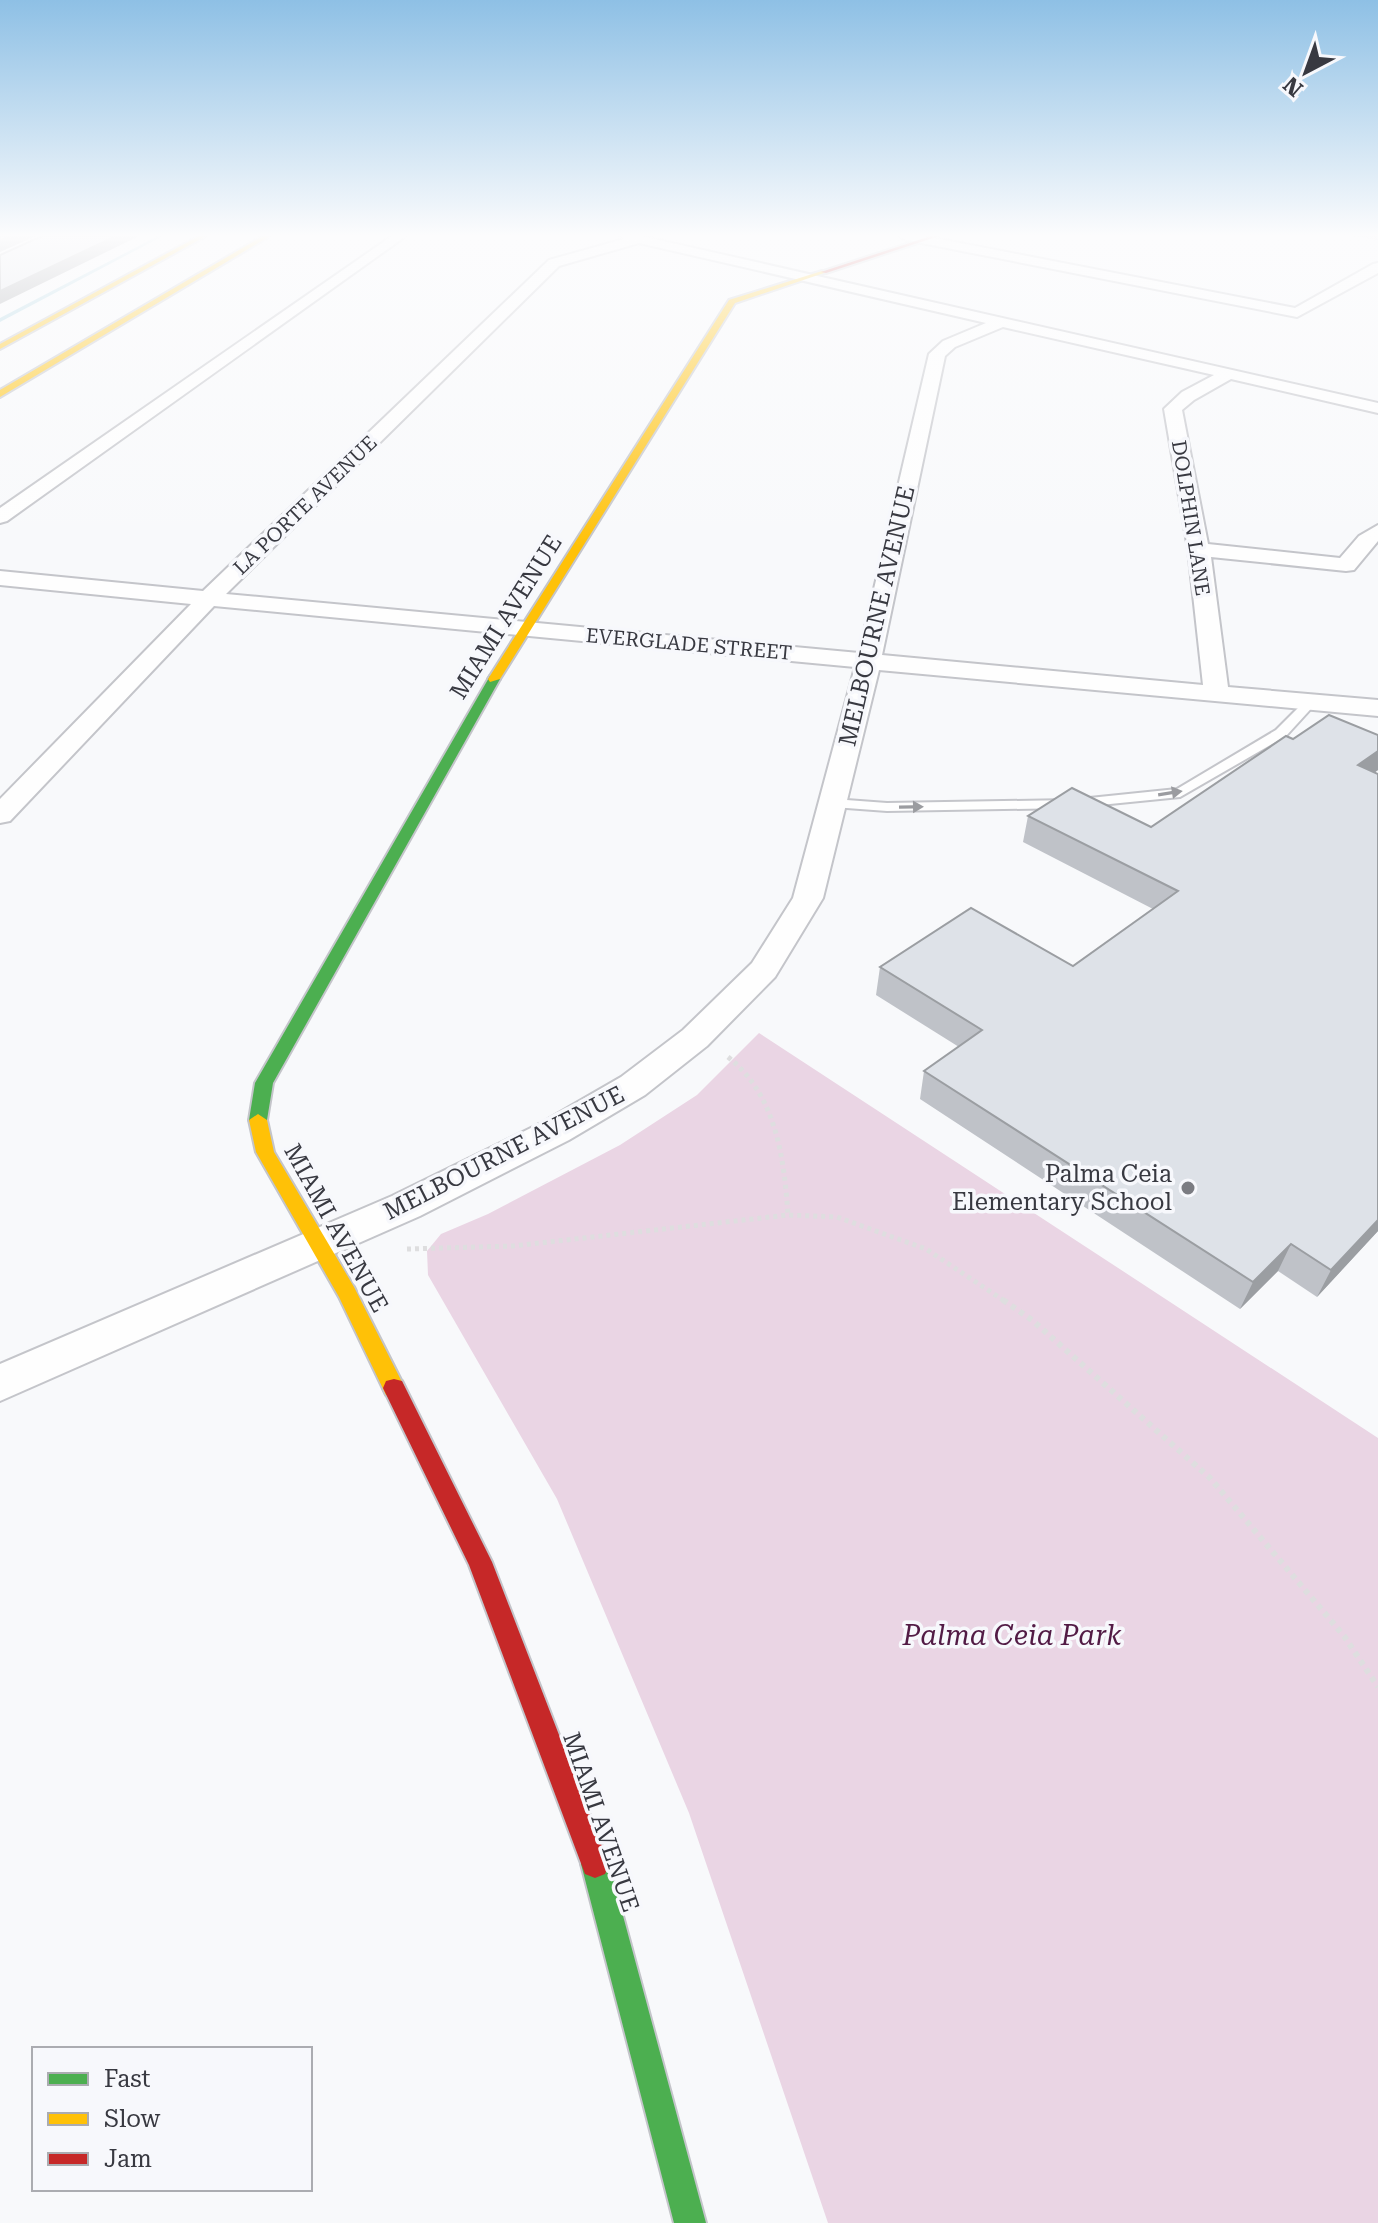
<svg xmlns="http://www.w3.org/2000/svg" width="1378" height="2223" viewBox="0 0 1378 2223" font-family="'Roboto Serif',serif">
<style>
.green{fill:#ead5e4}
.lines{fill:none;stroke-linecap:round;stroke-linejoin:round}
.stream{fill:#a8d2e0;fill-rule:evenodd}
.lane-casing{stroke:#c4c5ca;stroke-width:4}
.street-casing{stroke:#c4c5ca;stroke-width:4}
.fast-casing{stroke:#c4c5ca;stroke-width:4}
.slow-casing{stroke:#c4c5ca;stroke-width:4}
.jam-casing{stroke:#c4c5ca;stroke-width:4}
.path-far1{stroke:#dededf;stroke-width:5;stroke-dasharray:4 4;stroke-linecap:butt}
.path{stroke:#dededf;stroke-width:6;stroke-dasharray:5 5;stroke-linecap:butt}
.lane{fill:#fefefe;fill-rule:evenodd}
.street{fill:#fefefe;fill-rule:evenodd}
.fast{fill:#4caf50;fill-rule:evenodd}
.slow{fill:#ffc107;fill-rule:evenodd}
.jam{fill:#c62828;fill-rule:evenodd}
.wall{fill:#bfc2c8}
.shaded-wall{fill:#9b9ea2}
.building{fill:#dee2e8;stroke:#9b9ea2;stroke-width:2}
.oneway{fill:#9b9ca0}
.poi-dot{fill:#7b7c82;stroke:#f7f8fc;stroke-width:3}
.labels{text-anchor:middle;stroke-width:7;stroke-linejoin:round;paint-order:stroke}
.far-street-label{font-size:20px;fill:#383941;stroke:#f7f8fc}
.street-label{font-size:24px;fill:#383941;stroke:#f7f8fc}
.poi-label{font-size:24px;fill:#383941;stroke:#f7f8fc;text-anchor:end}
.near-park-label{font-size:28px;font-style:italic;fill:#521b45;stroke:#f7f8fc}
</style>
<rect width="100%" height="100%" fill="#f8f9fb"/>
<path class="green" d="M 759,1033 L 1378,1438 L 1378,2223 L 828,2223 L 689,1813 L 557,1499 L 428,1275 L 427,1251 L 441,1234 L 488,1214 L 620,1145 L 697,1095 Z"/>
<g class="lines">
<path class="stream" d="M 158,236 L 163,236 L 0,322 L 0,318 Z"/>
<defs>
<path id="lane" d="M 1308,698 L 1318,701 L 1286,736 L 1180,797 L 1070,808 L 887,811 L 833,807 L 826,803 L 833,799 L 887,803 L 1070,800 L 1177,789 L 1276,730 Z"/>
<path id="street" d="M 392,236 L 406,236 L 7,521 L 0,523 L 0,508 Z
M 620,236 L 641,236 L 1378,403 L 1378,413 L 1231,379 L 1194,400 L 1182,410 L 1208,544 L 1340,558 L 1359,536 L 1378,525 L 1378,541 L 1354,570 L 1346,571 L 1211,557 L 1228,687 L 1378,700 L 1378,716 L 879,670 L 823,898 L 775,977 L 707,1046 L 645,1095 L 569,1140 L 420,1216 L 0,1401 L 0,1364 L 392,1196 L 543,1122 L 621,1077 L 683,1030 L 752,963 L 793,898 L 855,667 L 214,606 L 10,821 L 0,823 L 0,799 L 191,604 L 0,585 L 0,571 L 203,591 L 549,260 L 624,239 ZM 639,243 L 986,323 L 943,341 L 929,354 L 859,653 L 226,594 L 559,266 ZM 1003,327 L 1214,375 L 1182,392 L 1164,409 L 1188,549 L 1203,685 L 882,655 L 945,356 L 955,347 Z
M 900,236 L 924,236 L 1295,308 L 1373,264 L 1378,263 L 1378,273 L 1297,317 L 906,240 Z"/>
<path id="fast" d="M 490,676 L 500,679 L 273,1083 L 267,1120 L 264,1125 L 252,1125 L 249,1120 L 255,1083 Z
M 595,1850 L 605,1854 L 609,1864 L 706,2223 L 674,2223 L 581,1864 L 585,1854 Z"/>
<path id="slow" d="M 199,236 L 206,236 L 0,349 L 0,344 Z
M 263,236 L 270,236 L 0,397 L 0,390 Z
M 822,271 L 827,272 L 735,303 L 500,679 L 490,682 L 488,679 L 729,300 Z
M 258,1114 L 267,1120 L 274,1152 L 354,1287 L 405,1388 L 402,1395 L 394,1397 L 386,1395 L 339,1297 L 256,1152 L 249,1120 Z"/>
<path id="jam" d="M 931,236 L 939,236 L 826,273 L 821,272 Z
M 394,1379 L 402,1381 L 492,1562 L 609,1864 L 605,1874 L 595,1878 L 585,1874 L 469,1565 L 383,1388 L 386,1381 Z"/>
</defs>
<use href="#lane" class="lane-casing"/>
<use href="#street" class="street-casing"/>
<use href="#fast" class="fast-casing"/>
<use href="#slow" class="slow-casing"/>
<use href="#jam" class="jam-casing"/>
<path class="path-far1" d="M 728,1057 C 776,1095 784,1157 788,1215
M 407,1249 L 513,1246 L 788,1215 L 837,1217 L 926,1249 L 1006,1302"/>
<path class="path" d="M 1003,1300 L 1032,1320 L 1210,1478 L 1344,1636 L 1378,1687"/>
<use href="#lane" class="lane"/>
<use href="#street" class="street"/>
<use href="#fast" class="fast"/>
<use href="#slow" class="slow"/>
<use href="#jam" class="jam"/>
</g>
<path class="wall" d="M 1354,236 L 1378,236 L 1378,240 Z
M 1378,735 L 1378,770 L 1374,773 L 1378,1231 L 1317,1297 L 1278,1271 L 1240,1309 L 920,1099 L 924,1071 L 959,1047 L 876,995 L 880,967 L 1073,966 L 1153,909 L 1023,842 L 1028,816 L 1151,827 L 1293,739 Z"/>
<path class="shaded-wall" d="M 11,236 L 36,236 L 0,252 L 0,240 Z
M 116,236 L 139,236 L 0,304 L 0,291 Z
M 1378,751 L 1378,770 L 1348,791 L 1358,765 Z
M 1378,1220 L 1378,1231 L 1317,1297 L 1331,1270 Z
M 1291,1244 L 1278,1271 L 1240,1309 L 1253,1282 Z"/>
<path class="building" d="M 0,236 L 11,236 L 0,240 Z
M 42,236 L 116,236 L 0,291 L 0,255 Z
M 1329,715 L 1378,735 L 1378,751 L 1358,765 L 1378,774 L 1378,1220 L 1331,1270 L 1291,1244 L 1253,1282 L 924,1071 L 982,1030 L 880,967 L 971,908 L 1073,966 L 1178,891 L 1028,816 L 1072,788 L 1151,827 L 1286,736 L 1293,739 Z"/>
<defs><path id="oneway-solid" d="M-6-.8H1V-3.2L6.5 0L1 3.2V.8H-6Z" transform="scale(2)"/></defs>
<g class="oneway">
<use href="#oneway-solid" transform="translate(1170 793) rotate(-9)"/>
<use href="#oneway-solid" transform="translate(911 807) rotate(-1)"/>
</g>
<linearGradient id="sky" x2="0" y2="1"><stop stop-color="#8ec0e5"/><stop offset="0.43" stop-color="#fcfcfd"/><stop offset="1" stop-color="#fcfcfd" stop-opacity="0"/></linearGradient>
<rect width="1378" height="547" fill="url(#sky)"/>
<circle class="poi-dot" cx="1188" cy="1188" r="8"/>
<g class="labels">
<g class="far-street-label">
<text transform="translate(305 505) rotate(-44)" y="7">LA PORTE AVENUE</text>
<text transform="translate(1191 518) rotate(81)" y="7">DOLPHIN LANE</text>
<text transform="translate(689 644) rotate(5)" y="7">EVERGLADE STREET</text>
</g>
<g class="street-label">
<text transform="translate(877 616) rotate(-77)" y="8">MELBOURNE AVENUE</text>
<text transform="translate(506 617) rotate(-58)" y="8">MIAMI AVENUE</text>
<text transform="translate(504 1153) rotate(-27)" y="8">MELBOURNE AVENUE</text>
<text transform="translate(336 1228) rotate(61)" y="8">MIAMI AVENUE</text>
<text transform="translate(601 1822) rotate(71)" y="8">MIAMI AVENUE</text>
</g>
<g class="poi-label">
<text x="1172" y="1182">Palma Ceia<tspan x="1172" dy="28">Elementary School</tspan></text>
</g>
<g class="near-park-label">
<text x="1012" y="1645">Palma Ceia Park</text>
</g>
</g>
<rect x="32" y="2047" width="280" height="144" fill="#f7f8fc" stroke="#abacb1" stroke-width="2"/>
<rect x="48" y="2073" width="40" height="12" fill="#4caf50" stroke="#abacb1" stroke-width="2"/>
<text x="104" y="2087" font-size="24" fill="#383941">Fast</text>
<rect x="48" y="2113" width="40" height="12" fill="#ffc107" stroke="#abacb1" stroke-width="2"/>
<text x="104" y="2127" font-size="24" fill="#383941">Slow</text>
<rect x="48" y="2153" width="40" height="12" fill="#c62828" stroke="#abacb1" stroke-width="2"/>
<text x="104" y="2167" font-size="24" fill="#383941">Jam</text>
<g transform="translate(1306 72) rotate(221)" stroke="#f7f8fc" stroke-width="6" paint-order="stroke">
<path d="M0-6L14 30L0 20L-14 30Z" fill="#383941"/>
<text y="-12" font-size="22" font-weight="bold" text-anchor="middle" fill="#383941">N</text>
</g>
</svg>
